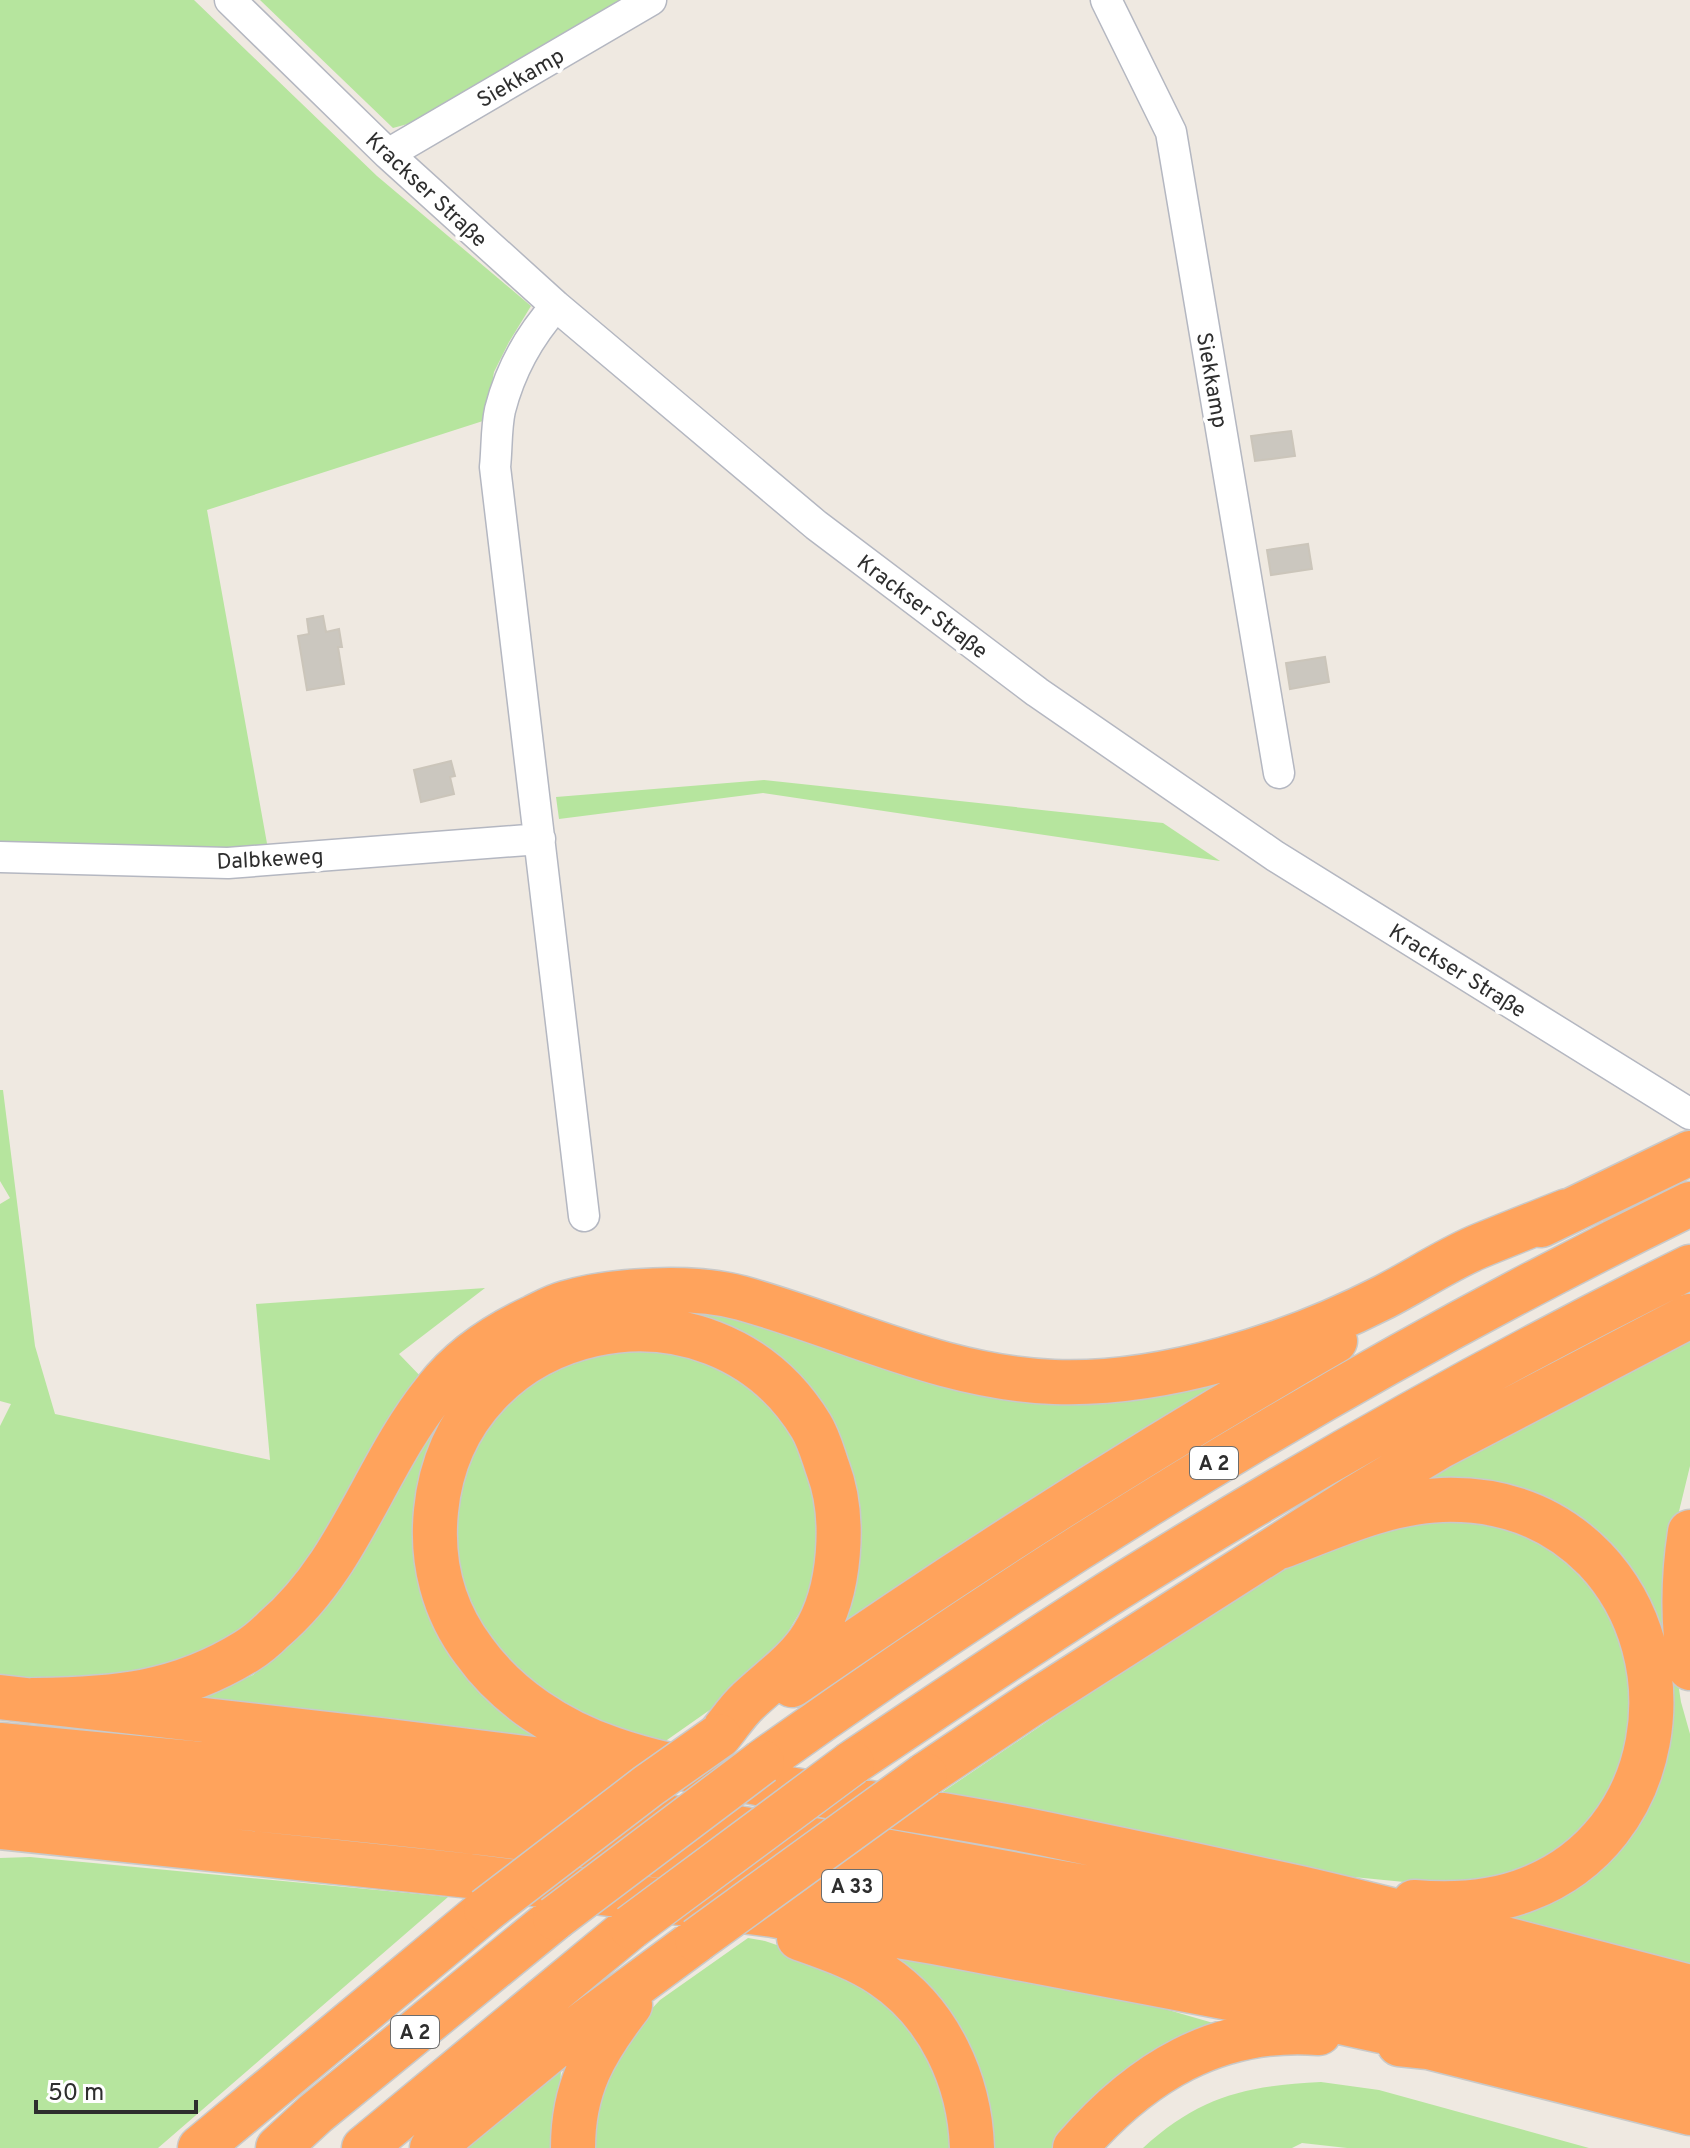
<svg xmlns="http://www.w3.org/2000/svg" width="1690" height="2148" viewBox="0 0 1690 2148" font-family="Overpass,sans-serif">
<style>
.green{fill:#b6e59e}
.building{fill:#cbc7bf;stroke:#cbc5ba;stroke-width:2}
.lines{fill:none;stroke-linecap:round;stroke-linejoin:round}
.minor-casing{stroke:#b4b7c1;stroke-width:33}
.highway-casing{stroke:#c9c9c9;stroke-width:47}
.minor{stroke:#fff;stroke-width:30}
.highway{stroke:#ffa35c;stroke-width:44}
.highway-bridge-casing{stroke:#c9c9c9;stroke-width:47;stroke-linecap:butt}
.highway-bridge{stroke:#ffa35c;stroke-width:44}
.labels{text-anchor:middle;stroke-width:8;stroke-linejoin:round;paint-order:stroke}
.shield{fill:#fff;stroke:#6d6d6d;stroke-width:2}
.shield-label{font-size:20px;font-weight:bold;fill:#2e2e2e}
.street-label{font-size:22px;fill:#2e2e2e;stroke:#fff}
</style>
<rect width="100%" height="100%" fill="#efe9e1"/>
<path class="green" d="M 0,0 L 194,0 L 377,176 L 531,306 L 509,342 L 494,372 L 486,420 L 207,510 L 268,849 L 0,853 Z
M 260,0 L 622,0 L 415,122 L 393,128 Z
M 764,780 L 1163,823 L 1220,861 L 763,793 L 559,819 L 556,797 Z
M 0,1090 L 3,1090 L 35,1346 L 55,1414 L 270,1460 L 256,1304 L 485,1288 L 399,1354 L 426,1382 L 313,1571 L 262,1623 L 169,1675 L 0,1680 L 0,1426 L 11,1404 L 0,1401 L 0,1204 L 10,1198 L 0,1181 Z
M 640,1308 L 714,1314 L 810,1337 L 910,1373 L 1245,1373 L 829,1634 L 827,1425 Z
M 1690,1338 L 1690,1466 L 1674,1532 L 1672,1644 L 1681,1702 L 1690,1734 L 1690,1972 L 1475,1917 L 1580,1879 L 1664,1645 L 1636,1575 L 1590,1530 L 1409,1488 Z
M 587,1349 L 682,1349 L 769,1390 L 815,1481 L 820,1551 L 807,1600 L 775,1654 L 714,1707 L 657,1747 L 628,1741 L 527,1687 L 463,1600 L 454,1555 L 455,1493 L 468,1451 L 499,1406 Z
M 501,1364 L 430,1594 L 574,1747 L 190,1702 L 253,1675 L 307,1627 L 420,1438 L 468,1372 Z
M 1451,1515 L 1507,1523 L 1587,1566 L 1637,1668 L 1619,1784 L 1582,1835 L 1527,1873 L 1435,1885 L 1343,1876 L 941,1793 L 1223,1603 L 1282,1566 L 1338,1539 Z
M 30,1857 L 419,1894 L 448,1897 L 158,2148 L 0,2148 L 0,1858 Z
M 748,1938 L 765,1941 L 815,1958 L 865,1983 L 935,2055 L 958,2148 L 588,2148 L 598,2094 L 617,2046 L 660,2000 Z
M 887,1951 L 1134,2000 L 1227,2027 L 1059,2148 L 990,2148 Z
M 561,2071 L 556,2148 L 465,2148 Z
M 1321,2082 L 1379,2090 L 1589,2148 L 1347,2148 L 1302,2143 L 1292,2148 L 1143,2148 C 1200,2096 1246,2086 1321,2082 Z"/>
<path class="building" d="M 1291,431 L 1295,456 L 1255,461 L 1251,436 Z
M 1308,544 L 1312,569 L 1271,575 L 1267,550 Z
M 323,616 L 326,632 L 339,629 L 342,647 L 338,647 L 344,684 L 307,690 L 298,636 L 309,634 L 307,619 Z
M 1325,657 L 1329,682 L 1290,689 L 1286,663 Z
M 451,761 L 455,776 L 450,777 L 454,794 L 421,802 L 414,770 Z"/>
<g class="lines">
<defs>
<path id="minor" d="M 230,0 L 388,154 L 556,306 L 816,525 L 1037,692 L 1275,856 L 1690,1114
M 1106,0 L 1171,132 L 1279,773
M 388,154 L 651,0
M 556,306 C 529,336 510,371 500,410 C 496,428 497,449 495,467 L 584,1216
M 0,857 L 228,863 L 540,839"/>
<path id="highway" d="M 1541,1225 L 1690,1153
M 1690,1532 C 1683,1578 1682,1622 1690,1668
M 1280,1547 C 1333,1527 1386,1502 1442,1500 C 1502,1498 1553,1516 1595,1559 C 1690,1659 1663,1837 1528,1889 C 1493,1903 1451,1905 1414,1902
M 792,1685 C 968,1563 1149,1448 1335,1341
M 0,1697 L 381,1740 L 630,1771
M 36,1700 C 115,1699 178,1694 247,1651 C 257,1645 266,1637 274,1629 C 351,1563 374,1466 436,1390 C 461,1358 497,1334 534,1317 C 544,1312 555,1306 566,1303 C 614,1289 693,1285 741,1298 C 846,1327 943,1378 1054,1382 C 1162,1386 1288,1346 1384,1297 C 1415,1281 1445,1261 1477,1247 C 1506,1235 1537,1223 1567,1211
M 719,1736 C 729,1724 737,1711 748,1701 C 770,1680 797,1662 813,1636 C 841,1592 846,1517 828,1469 C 823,1455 819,1439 811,1426 C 711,1262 455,1318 436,1511 C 431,1561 443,1610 474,1651 C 507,1697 559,1731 613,1749 C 656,1764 702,1772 747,1781 C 844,1801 944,1813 1041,1833 C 1127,1851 1214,1869 1300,1888 C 1430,1918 1560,1954 1690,1987
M 0,1745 L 363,1779 L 582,1804 L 878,1850 L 1151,1899 L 1427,1959 L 1690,2025
M 762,1762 C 1056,1552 1365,1363 1690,1204
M 852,1763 C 948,1699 1043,1634 1140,1574 C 1319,1463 1502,1360 1690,1267
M 925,1775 L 1028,1706 L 1356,1497 L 1441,1446 L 1690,1316
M 0,1785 C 275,1811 550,1834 822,1881 C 964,1905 1106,1930 1246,1961 C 1395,1994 1542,2032 1690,2069
M 0,1827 L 470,1876 L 773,1915 L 934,1942 L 1244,2001 L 1400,2035 L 1428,2047
M 799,1938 C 827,1948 857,1958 882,1975 C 939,2013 970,2081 972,2148
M 1399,2044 L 1428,2047 L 1690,2113
M 200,2148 L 486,1910
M 278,2148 L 316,2113 L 555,1918
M 364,2148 L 631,1927
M 432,2148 L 575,2030 L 697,1940
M 573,2148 C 573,2088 594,2052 630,2005
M 1075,2148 C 1140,2073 1217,2025 1319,2033"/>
</defs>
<use href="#minor" class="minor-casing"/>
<use href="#highway" class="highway-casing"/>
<use href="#minor" class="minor"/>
<use href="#highway" class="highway"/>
<defs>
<path id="highway-bridge" d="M 486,1910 L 648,1786 L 719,1736
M 555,1918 L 762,1762
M 631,1927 L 852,1763
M 697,1940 L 925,1775"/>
</defs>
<use href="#highway-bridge" class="highway-bridge-casing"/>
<use href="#highway-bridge" class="highway-bridge"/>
</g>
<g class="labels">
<g class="shield">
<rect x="1190" y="1447" width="48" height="32" rx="6"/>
<rect x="822" y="1870" width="60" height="32" rx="6"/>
<rect x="391" y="2016" width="48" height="32" rx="6"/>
</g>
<g class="shield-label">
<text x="1214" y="1470">A 2</text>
<text x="852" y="1893">A 33</text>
<text x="415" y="2039">A 2</text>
</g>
<g class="street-label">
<text transform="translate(520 77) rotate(-30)" y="8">Siekkamp</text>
<text transform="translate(427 189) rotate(43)" y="8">Krackser Straße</text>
<text transform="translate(1213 380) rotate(80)" y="8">Siekkamp</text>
<text transform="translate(923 606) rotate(37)" y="8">Krackser Straße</text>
<text transform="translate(270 858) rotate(-3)" y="8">Dalbkeweg</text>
<text transform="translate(1458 970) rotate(32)" y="8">Krackser Straße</text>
</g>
</g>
<path d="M36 2100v12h160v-12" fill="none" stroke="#2e2e2e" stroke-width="4"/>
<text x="48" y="2100" font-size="24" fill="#2e2e2e" stroke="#ffffff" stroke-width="6" paint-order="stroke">50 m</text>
</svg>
